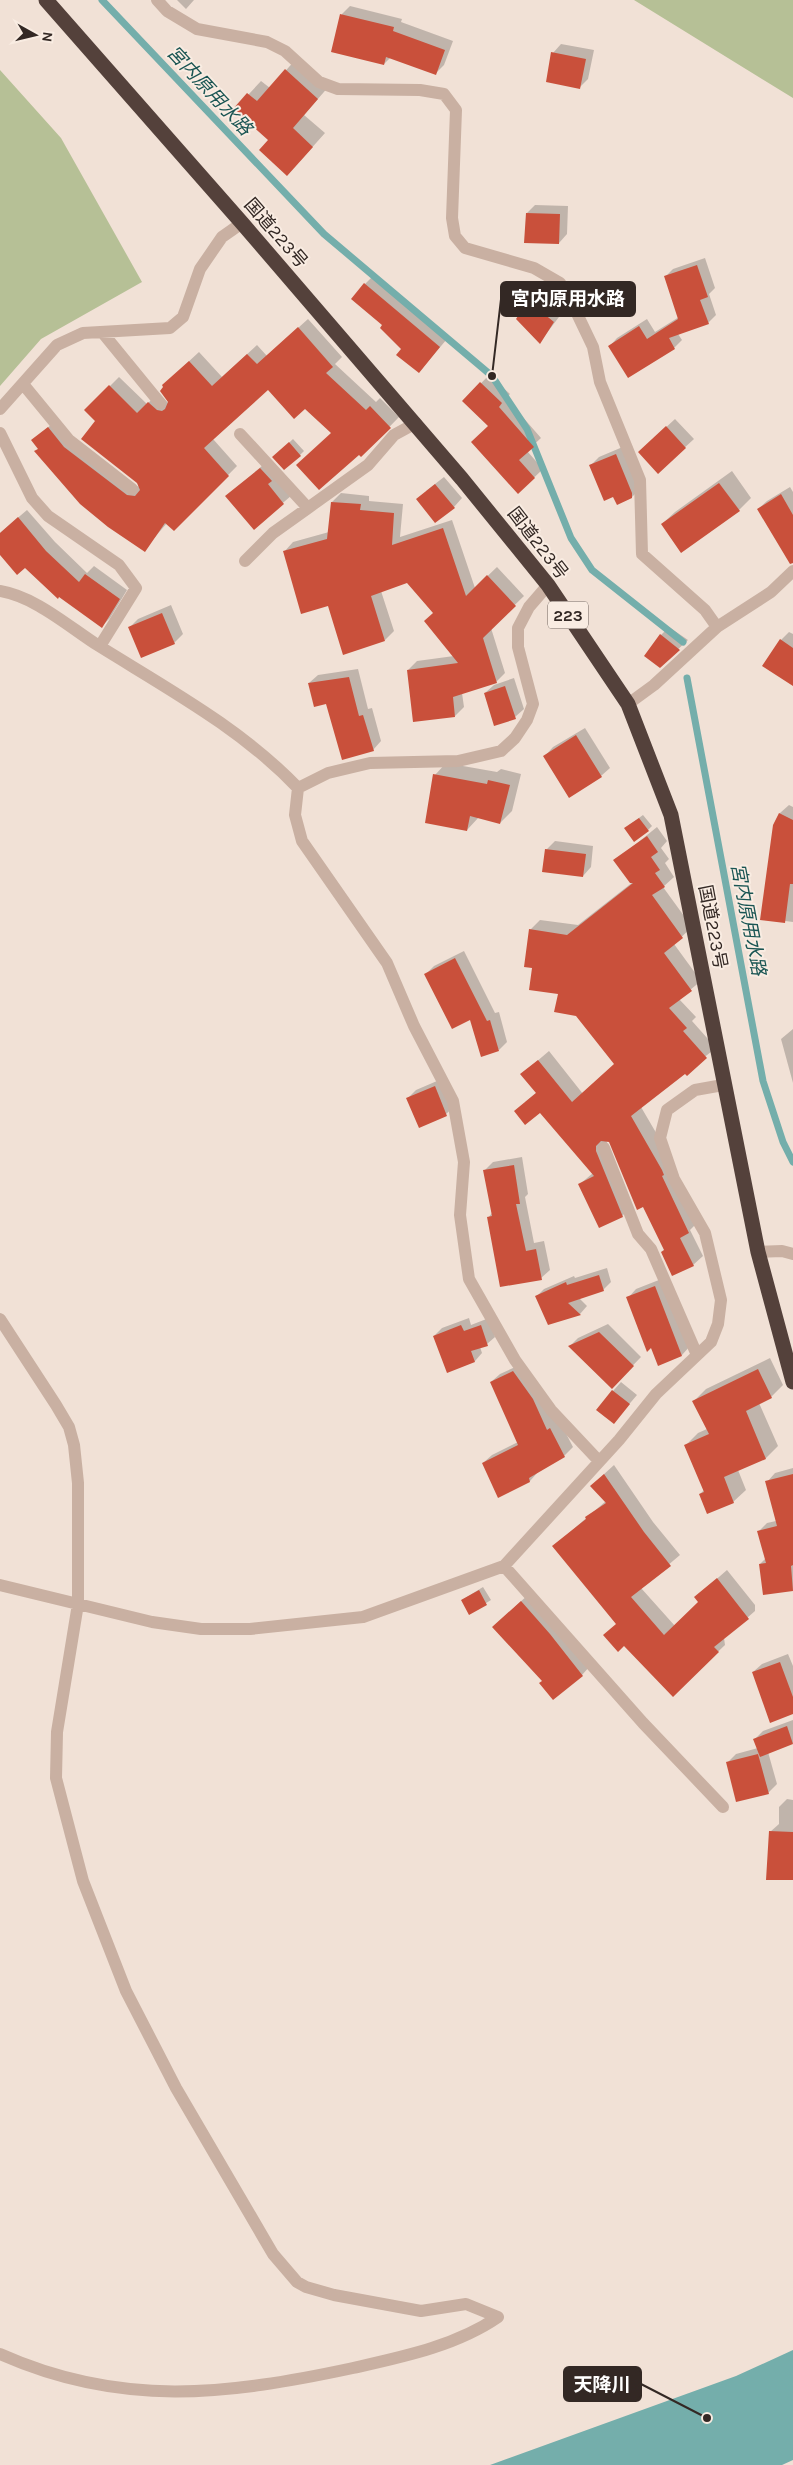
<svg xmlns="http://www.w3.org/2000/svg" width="793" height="2465" viewBox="0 0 793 2465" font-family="Karla,'Noto Sans JP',sans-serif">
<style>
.green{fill:#b6c096}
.water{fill:#74aeab}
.shadow{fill:#0003}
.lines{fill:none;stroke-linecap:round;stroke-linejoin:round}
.stream{stroke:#74aeab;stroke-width:7}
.building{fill:#c9503b}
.street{stroke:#c9b0a2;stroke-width:12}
.highway{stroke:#54413b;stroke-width:15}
.labels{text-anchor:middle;stroke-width:4;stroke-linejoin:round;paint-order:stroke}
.shield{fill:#f9ece2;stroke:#6e635d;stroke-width:1}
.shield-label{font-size:16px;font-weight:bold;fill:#332824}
.street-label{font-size:18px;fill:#332824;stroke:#f9ece2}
.water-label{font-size:19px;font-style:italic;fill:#1a5553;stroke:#f9ece2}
.leader{fill:none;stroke:#332824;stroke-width:2}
.callout-dot{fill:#332824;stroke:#f9ece2;stroke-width:2}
.callout{fill:#332824;stroke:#332824;stroke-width:2}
.callout-label{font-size:19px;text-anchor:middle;font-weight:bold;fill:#fff}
</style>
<rect width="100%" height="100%" fill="#f1e1d6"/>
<path class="green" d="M 634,0 L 793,0 L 793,98 Z
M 0,70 L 61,138 L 142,282 L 41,339 L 0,386 Z"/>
<path class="water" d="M 793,2350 L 793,2460 L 782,2465 L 490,2465 L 736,2376 Z"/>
<path class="shadow" d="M 177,0 L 194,0 L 186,9 Z
M 350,6 L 402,19 L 401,22 L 453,41 L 444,65 L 436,73 L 391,57 L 384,64 L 332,51 L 342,14 Z
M 561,44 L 594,50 L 588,79 L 580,87 L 553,53 Z
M 298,57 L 330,85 L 304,115 L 325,133 L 300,161 L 269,140 L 235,109 L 261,81 L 270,88 Z
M 535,205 L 568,206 L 567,234 L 559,243 L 527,213 Z
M 705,258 L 715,288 L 709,294 L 716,315 L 708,323 L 678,334 L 682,340 L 674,348 L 610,346 L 617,338 L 647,319 L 655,332 L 679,317 L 665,277 L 673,269 Z
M 372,277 L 447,339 L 419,372 L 384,325 L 365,284 Z
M 537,294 L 562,313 L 540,342 L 528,302 Z
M 308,319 L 342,357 L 335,364 L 376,402 L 380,398 L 399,417 L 361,456 L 306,407 L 268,388 L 213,439 L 237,466 L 174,530 L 167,523 L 144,550 L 36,451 L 39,448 L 33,440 L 58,419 L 73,438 L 137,486 L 140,487 L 97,421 L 86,410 L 119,377 L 147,404 L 159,393 L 170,405 L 173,376 L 199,352 L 222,377 L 257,345 L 267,356 Z
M 489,375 L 510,394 L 506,398 L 541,438 L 527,451 L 543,469 L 519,492 L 489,426 L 464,401 Z
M 675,419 L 694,439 L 658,472 L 648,444 Z
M 293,439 L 304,451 L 300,455 L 274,457 Z
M 625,446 L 640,489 L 632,497 L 614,495 L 590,466 L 599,457 Z
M 269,460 L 292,495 L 254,528 L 227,496 Z
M 732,471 L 751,498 L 739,510 L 662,524 L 675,512 Z
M 444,477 L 462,498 L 454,507 L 426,491 Z
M 790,487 L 793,492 L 793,548 L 758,509 L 767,501 Z
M 341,493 L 369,496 L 369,501 L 403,504 L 400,537 L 452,520 L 475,588 L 497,567 L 524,596 L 491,628 L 505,673 L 496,682 L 462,693 L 464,707 L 455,716 L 408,670 L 417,661 L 454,656 L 434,613 L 408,582 L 381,591 L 394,631 L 385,640 L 329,605 L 284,552 L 293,542 L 329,532 L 332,502 Z
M 27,510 L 55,542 L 87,573 L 94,566 L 127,590 L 110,618 L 102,626 L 59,595 L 25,566 L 0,553 L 0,533 Z
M 171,605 L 183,634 L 174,643 L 130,627 L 138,619 Z
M 669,627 L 688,640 L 660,666 L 661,635 Z
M 789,632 L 793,634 L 793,684 L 781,640 Z
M 358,669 L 368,709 L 372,708 L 381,741 L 373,750 L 309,683 L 318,675 Z
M 514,678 L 524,709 L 515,717 L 485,693 L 494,685 Z
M 585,728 L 610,768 L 601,776 L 545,756 L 553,747 Z
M 446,763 L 497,772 L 501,769 L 521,774 L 512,811 L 500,823 L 479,817 L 467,830 L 435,775 Z
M 789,805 L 793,807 L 793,922 L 762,918 L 780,813 Z
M 643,815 L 652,826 L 648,830 L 629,825 Z
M 657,827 L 667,841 L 661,848 L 669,859 L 665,863 L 674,877 L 663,887 L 692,927 L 674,944 L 701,981 L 679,999 L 696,1017 L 692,1021 L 716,1048 L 641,1107 L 672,1160 L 698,1222 L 690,1230 L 703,1256 L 693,1265 L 665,1249 L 610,1141 L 606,1140 L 632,1206 L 622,1216 L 580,1184 L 593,1173 L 540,1112 L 525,1102 L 537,1092 L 522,1074 L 549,1051 L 583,1094 L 616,1064 L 559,993 L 533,967 L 530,930 L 540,920 L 578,925 L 633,882 L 615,861 Z
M 555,841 L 593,846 L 591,867 L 583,876 L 546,850 Z
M 464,951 L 495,1013 L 499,1012 L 507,1042 L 499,1050 L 471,1018 L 426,974 L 434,966 Z
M 793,1029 L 793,1083 L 781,1039 Z
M 444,1078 L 455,1106 L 446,1114 L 408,1098 L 416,1090 Z
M 522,1157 L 528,1194 L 525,1197 L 534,1243 L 544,1241 L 550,1270 L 541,1278 L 488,1218 L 492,1213 L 485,1170 L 493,1162 Z
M 607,1268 L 611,1282 L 603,1290 L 579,1298 L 587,1306 L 580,1314 L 549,1324 L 537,1296 L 544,1289 L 574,1276 L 575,1278 Z
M 664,1278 L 690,1346 L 682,1355 L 659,1364 L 628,1298 L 636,1289 Z
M 469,1318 L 471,1325 L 489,1318 L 495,1337 L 487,1344 L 480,1347 L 482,1353 L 475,1361 L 448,1371 L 434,1336 L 442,1328 Z
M 608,1324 L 641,1357 L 612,1387 L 570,1346 L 578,1338 Z
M 770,1358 L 783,1385 L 771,1397 L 759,1403 L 778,1446 L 766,1458 L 738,1470 L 746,1490 L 733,1502 L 700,1494 L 704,1490 L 685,1446 L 698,1433 L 707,1429 L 694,1401 L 706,1389 Z
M 522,1364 L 559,1420 L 573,1447 L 564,1456 L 538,1472 L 530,1481 L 483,1463 L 492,1455 L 518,1442 L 491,1382 L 500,1374 Z
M 621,1382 L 637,1395 L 614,1422 L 613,1391 Z
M 614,1465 L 653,1522 L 680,1555 L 641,1588 L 675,1626 L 700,1602 L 696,1597 L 727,1570 L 755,1605 L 755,1611 L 724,1638 L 725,1645 L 673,1695 L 554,1546 L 606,1501 L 602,1476 Z
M 793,1468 L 793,1590 L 764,1594 L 760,1564 L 766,1558 L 758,1532 L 767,1523 L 776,1521 L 767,1482 L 775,1473 Z
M 483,1587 L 491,1600 L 470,1613 L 462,1600 Z
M 530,1593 L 590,1666 L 582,1675 L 543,1680 L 503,1618 Z
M 788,1654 L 793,1666 L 793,1713 L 753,1672 L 762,1664 Z
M 793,1720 L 793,1743 L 768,1752 L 777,1784 L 768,1793 L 727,1763 L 736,1754 L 758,1748 L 755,1739 L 763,1731 Z
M 787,1799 L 793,1800 L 793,1879 L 770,1832 L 779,1824 L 779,1807 Z"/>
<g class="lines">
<path class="stream" d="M 102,0 L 324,234 L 492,376 L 527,429 L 571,538 L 592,570 L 683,642
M 687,678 L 763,1081 L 783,1142 L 793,1162"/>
</g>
<path class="building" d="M 340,14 L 394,27 L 393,31 L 445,50 L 436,75 L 386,57 L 384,65 L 331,52 Z
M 551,52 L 586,59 L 580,89 L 546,82 Z
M 285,69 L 318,99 L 293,128 L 313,147 L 287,176 L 259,150 L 268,140 L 233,109 L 247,93 L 257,101 Z
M 526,213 L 560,214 L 559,244 L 524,243 Z
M 697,265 L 708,297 L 700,300 L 709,324 L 669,338 L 675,349 L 628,378 L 608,346 L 639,326 L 647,339 L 678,319 L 664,276 Z
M 364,283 L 440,347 L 419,373 L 396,355 L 401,349 L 380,328 L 382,325 L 351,299 Z
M 528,301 L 554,322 L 540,344 L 516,319 Z
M 298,327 L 333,367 L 326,373 L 366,410 L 370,406 L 391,428 L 361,457 L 359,455 L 319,490 L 296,465 L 331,433 L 305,409 L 294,419 L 268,390 L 204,448 L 229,476 L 174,531 L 165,523 L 145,552 L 108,527 L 80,504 L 34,451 L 38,449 L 31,440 L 48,427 L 64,447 L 127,495 L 135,496 L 140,490 L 137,483 L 81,439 L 95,421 L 84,410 L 109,385 L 137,413 L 148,402 L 157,410 L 162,411 L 165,409 L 168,402 L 160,391 L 163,387 L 162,385 L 189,361 L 212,386 L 247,354 L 257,364 Z
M 480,382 L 502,403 L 499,407 L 534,447 L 519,460 L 535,478 L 518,494 L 471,442 L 488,426 L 462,401 Z
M 666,426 L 686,448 L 658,474 L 638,452 Z
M 289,442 L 301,456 L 284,470 L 272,457 Z
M 616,454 L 632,493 L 632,498 L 617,505 L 613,497 L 604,501 L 589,465 Z
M 260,468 L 272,481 L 268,484 L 284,504 L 254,530 L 225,496 Z
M 719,483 L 740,511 L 681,553 L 661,524 Z
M 435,484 L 455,508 L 435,523 L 416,499 Z
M 781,494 L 793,515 L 793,563 L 790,564 L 757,509 Z
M 331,502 L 361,504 L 360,510 L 394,513 L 392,545 L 443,528 L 466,596 L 487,575 L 516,606 L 483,638 L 497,683 L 453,697 L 455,717 L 413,722 L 407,670 L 458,663 L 424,621 L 433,613 L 407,583 L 371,596 L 385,641 L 343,655 L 328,606 L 301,614 L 283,551 L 327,539 Z
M 18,517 L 46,551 L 79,582 L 85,574 L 120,599 L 102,628 L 59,597 L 58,599 L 25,568 L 17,575 L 0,555 L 0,533 Z
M 162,613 L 175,644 L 141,658 L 128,627 Z
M 660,634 L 680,650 L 660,668 L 644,656 Z
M 780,639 L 793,648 L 793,686 L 762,666 Z
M 349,677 L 359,716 L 363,715 L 374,751 L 342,760 L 326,704 L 314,707 L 308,683 Z
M 505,686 L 516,719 L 494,726 L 484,693 Z
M 576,735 L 602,777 L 569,798 L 543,756 Z
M 433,774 L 487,784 L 488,780 L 510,785 L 500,824 L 470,816 L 467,831 L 425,823 Z
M 779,813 L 793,820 L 793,884 L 790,884 L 785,923 L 760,920 L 773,825 Z
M 639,818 L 649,831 L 634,842 L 624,828 Z
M 647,836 L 658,852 L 651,857 L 660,870 L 655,873 L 665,887 L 652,895 L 683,938 L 664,953 L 692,991 L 669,1008 L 687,1028 L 683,1031 L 707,1058 L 687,1076 L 685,1074 L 631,1116 L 662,1170 L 664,1175 L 662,1176 L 689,1233 L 680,1238 L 694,1266 L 672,1276 L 661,1252 L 664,1250 L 643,1207 L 637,1210 L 609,1142 L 601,1141 L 596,1146 L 596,1151 L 623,1217 L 599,1228 L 578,1184 L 594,1176 L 540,1113 L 525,1125 L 514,1111 L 536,1093 L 520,1074 L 538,1060 L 572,1102 L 614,1064 L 576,1016 L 554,1012 L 558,994 L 529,990 L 532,968 L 524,967 L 529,929 L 567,935 L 633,883 L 630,883 L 613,860 Z
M 545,849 L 586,854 L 583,877 L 542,872 Z
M 455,958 L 487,1021 L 490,1020 L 499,1051 L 481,1057 L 470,1020 L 452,1029 L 424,974 Z
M 435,1086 L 447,1116 L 419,1128 L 406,1098 Z
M 514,1165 L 520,1204 L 516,1204 L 526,1251 L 536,1249 L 542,1280 L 500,1287 L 487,1217 L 492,1216 L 483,1170 Z
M 599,1275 L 604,1291 L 568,1303 L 581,1315 L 548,1325 L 535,1296 L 566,1282 L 567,1285 Z
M 655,1286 L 682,1356 L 658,1366 L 651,1348 L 647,1352 L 626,1297 Z
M 461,1325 L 464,1331 L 481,1325 L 488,1346 L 471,1351 L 475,1362 L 447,1373 L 433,1336 Z
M 599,1332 L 634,1366 L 612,1389 L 568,1346 Z
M 758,1369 L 772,1398 L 746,1411 L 766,1459 L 724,1477 L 734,1503 L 707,1514 L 699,1494 L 704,1492 L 684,1445 L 709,1434 L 692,1401 Z
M 513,1371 L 533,1399 L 547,1430 L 550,1428 L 565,1457 L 529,1478 L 530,1482 L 498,1498 L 482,1463 L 518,1445 L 490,1382 Z
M 612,1390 L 630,1404 L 614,1424 L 596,1410 Z
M 604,1474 L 644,1532 L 671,1566 L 631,1597 L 664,1635 L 698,1602 L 694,1597 L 717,1578 L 749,1619 L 714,1647 L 719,1652 L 673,1697 L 624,1646 L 618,1652 L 603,1635 L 616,1624 L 552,1546 L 586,1519 L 585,1517 L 606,1503 L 590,1486 Z
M 793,1474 L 793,1565 L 791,1566 L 793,1591 L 763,1595 L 759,1564 L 766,1563 L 757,1531 L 777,1526 L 765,1481 Z
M 479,1590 L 487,1605 L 469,1615 L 461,1600 Z
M 521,1601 L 550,1634 L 583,1676 L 553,1700 L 539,1683 L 542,1681 L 492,1627 Z
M 780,1662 L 793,1697 L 793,1714 L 770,1723 L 752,1672 Z
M 787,1726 L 793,1744 L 760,1757 L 753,1739 Z
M 758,1754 L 769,1794 L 736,1802 L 726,1762 Z
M 769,1831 L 793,1832 L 793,1880 L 766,1880 Z"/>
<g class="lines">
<path class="street" d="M 157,0 L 167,11 L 197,29 L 267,42 L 285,51 L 319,82 L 338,89 L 420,90 L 444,94 L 456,110 L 452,218 L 455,236 L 465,248 L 534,268 L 560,283 L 571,301 L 593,347 L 600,382 L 640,480 L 642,554 L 705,610 L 717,627
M 102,332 L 160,403
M 23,384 L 69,440 L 132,489
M 0,409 L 57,345 L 83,333 L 170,328 L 183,317 L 200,269 L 222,237 L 242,223
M 0,433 L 32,498 L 48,516 L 119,565 L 136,588 L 100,646
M 240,434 L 308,508 L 368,465 L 394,435 L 416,423
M 245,561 L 273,533 L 308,508
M 0,591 C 36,597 69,627 99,646 C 168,689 242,729 298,788 L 295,815 L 302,841 L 387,963 L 414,1026 L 453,1101 L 464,1162 L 460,1215 L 469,1279 L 515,1360 L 551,1410 L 598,1460
M 628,704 L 654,685 L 717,627 L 771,592 L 793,571
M 298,788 L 328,773 L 370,763 L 458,761 L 501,751 L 515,738 L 527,720 L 533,704 L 518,647 L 518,628 L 529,607 L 548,585
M 604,1148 L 638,1234 L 651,1249 L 697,1355
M 758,1252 L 782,1251 L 793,1254
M 0,1319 L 56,1405 L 69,1427 L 74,1445 L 78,1483 L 78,1604 L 57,1732 L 56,1778 L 83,1881 L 126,1991 L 176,2088 L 273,2254 L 297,2282 L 306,2287 L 334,2295 L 421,2311 L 466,2304 L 498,2317 C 456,2346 402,2357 353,2368 C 227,2395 121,2408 0,2354
M 504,1566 L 643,1723 L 723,1807
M 0,1585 L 152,1622 L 201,1629 L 250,1629 L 363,1617 L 504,1566 L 619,1440 L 656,1394 L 711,1342 L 718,1324 L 721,1300 L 705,1233 L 674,1179 L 660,1138 L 667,1110 L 695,1090 L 723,1085"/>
<path class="highway" d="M 46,0 L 242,223 L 462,479 L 548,585 L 628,704 L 671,815 L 758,1252 L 793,1382"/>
</g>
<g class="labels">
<rect class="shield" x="548" y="601.5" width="40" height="27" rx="4"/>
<g class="shield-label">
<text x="568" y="621">223</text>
</g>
<g class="street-label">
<text transform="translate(276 233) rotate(49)" y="6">国道223号</text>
<text transform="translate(538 543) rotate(52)" y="6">国道223号</text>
<text transform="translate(713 927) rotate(79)" y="6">国道223号</text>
</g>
<g class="water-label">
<text transform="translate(210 90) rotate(47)" y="7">宮内原用水路</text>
<text transform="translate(749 919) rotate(79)" y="7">宮内原用水路</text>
</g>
</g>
<path class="leader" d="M492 376L501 299M707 2418L641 2384"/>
<g class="callout-dot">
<circle cx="492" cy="376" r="5"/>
<circle cx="707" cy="2418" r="5"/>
</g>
<g class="callout">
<rect x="501" y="282" width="134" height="34" rx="5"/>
<rect x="564" y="2367" width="77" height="34" rx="5"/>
</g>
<g class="callout-label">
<text x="568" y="305">宮内原用水路</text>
<text x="602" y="2391">天降川</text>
</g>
<g transform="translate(35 35) rotate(98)" stroke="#f9ece2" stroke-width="4" paint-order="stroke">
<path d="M0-4L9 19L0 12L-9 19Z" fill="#332824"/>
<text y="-8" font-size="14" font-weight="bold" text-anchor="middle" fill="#332824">N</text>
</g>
</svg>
